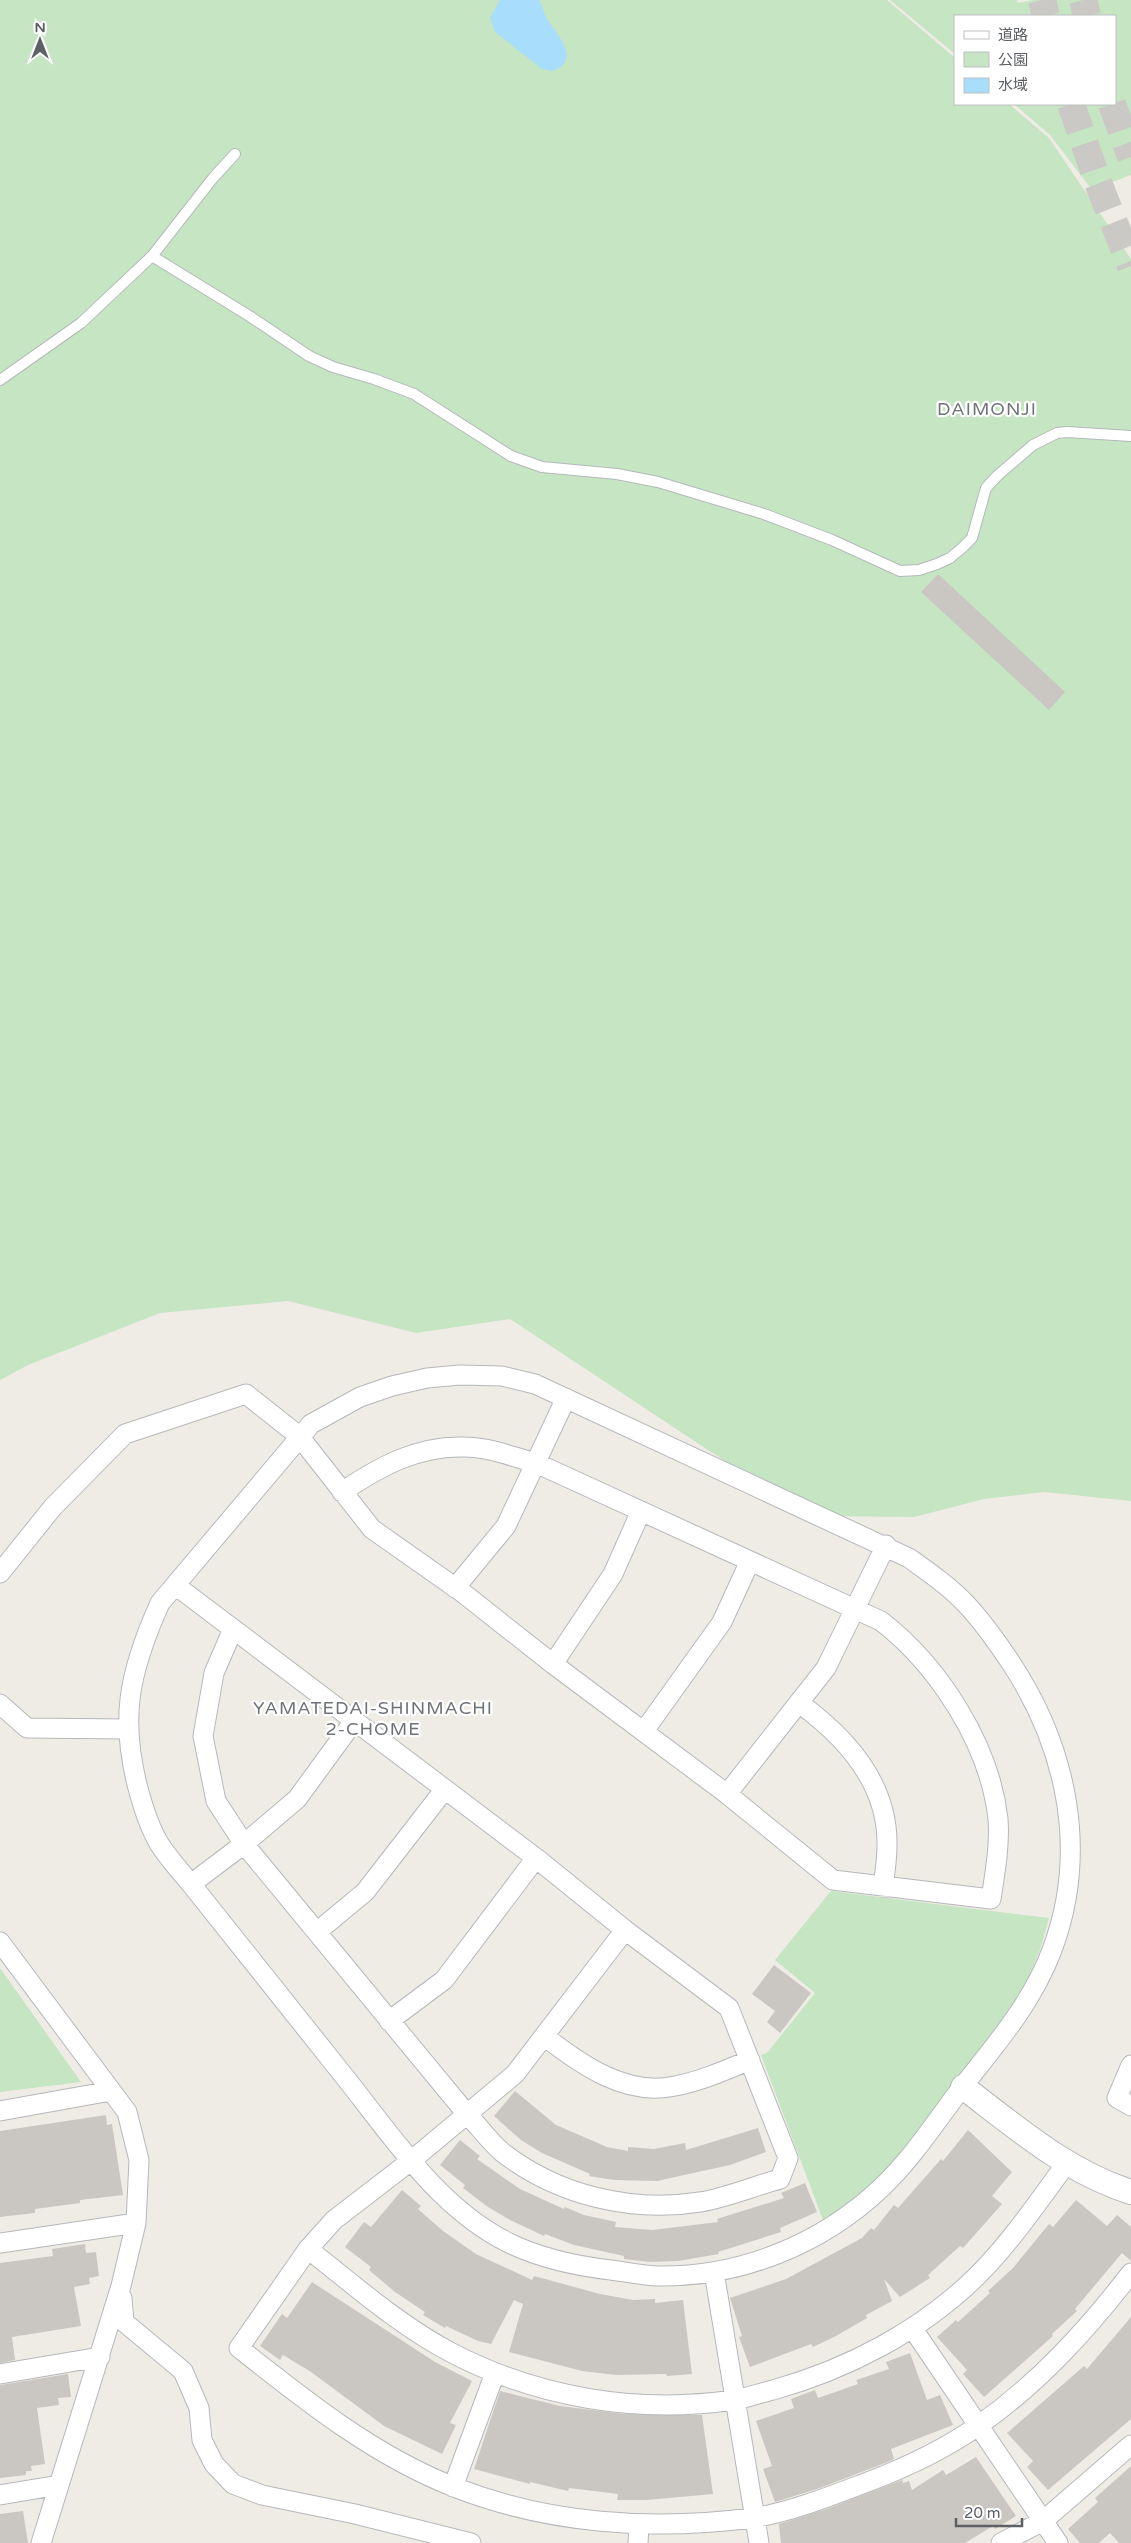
<svg xmlns="http://www.w3.org/2000/svg" width="1131" height="2543" viewBox="0 0 1131 2543" font-family="'Varela Round','Noto Sans JP',sans-serif">
<style>
.green{fill:#c5e5c3}
.water{fill:#a8ddfc}
.building{fill:#cac7c2}
.lines{fill:none;stroke-linecap:round;stroke-linejoin:round}
.primary-tunnel{stroke:#cac9c5;stroke-width:28;stroke-dasharray:28 14;stroke-linecap:butt}
.service-casing{stroke:#b5b8bb;stroke-width:12}
.minor-casing{stroke:#b5b8bb;stroke-width:21}
.tertiary-casing{stroke:#b5b8bb;stroke-width:26}
.service{stroke:#fff;stroke-width:10}
.minor{stroke:#fff;stroke-width:19}
.tertiary{stroke:#fff;stroke-width:24}
.labels{text-anchor:middle;stroke-width:4.5;stroke-linejoin:round;paint-order:stroke}
.neighbourhood-label{font-size:18px;letter-spacing:1px;fill:#6e7377;stroke:#fff}
</style>
<rect width="100%" height="100%" fill="#efece5"/>
<path class="green" d="M 0,0 L 887,0 L 955,58 L 955,104 L 1009,104 L 1049,138 L 1131,259 L 1131,1501 L 1044,1492 L 984,1499 L 914,1517 L 828,1516 L 764,1487 L 510,1319 L 416,1333 L 288,1301 L 160,1313 L 28,1365 L 0,1380 Z
M 890,0 L 1017,0 L 1018,3 L 1033,0 L 1131,0 L 1131,175 L 1092,190 L 1050,135 L 1014,104 L 1115,104 L 1115,16 L 955,16 L 955,54 Z
M 831,1891 L 1049,1918 L 1040,1950 L 1023,1990 L 996,2032 L 891,2166 L 867,2190 L 823,2220 L 761,2055 L 767,2053 L 815,1993 L 775,1960 Z
M 0,1968 L 81,2082 L 0,2092 Z"/>
<path class="water" d="M 500,0 L 539,0 C 542,6 544,13 547,19 C 556,34 583,59 553,71 L 542,69 L 495,32 L 490,18 Z"/>
<path class="building" d="M 938,574 L 1065,692 L 1049,710 L 921,592 Z
M 774,1965 L 811,1993 L 780,2033 L 767,2022 L 775,2011 L 752,1994 Z
M 515,2091 L 556,2125 L 607,2147 L 628,2151 L 628,2147 L 654,2149 L 685,2143 L 686,2150 L 758,2128 L 766,2152 L 730,2165 L 657,2181 L 614,2180 L 589,2176 L 590,2174 L 542,2153 L 521,2140 L 494,2116 Z
M 106,2115 L 107,2125 L 112,2124 L 123,2195 L 80,2200 L 80,2203 L 35,2209 L 35,2213 L 0,2217 L 0,2131 Z
M 968,2130 L 1012,2172 L 992,2196 L 1002,2204 L 963,2248 L 960,2246 L 928,2275 L 930,2278 L 900,2297 L 884,2279 L 892,2301 L 866,2315 L 867,2318 L 836,2336 L 813,2347 L 811,2344 L 750,2367 L 739,2337 L 742,2336 L 730,2298 L 786,2279 L 862,2238 L 871,2228 L 874,2230 L 894,2205 L 898,2208 L 941,2159 L 943,2161 Z
M 460,2140 L 480,2156 L 477,2159 L 520,2189 L 564,2209 L 565,2207 L 584,2215 L 616,2222 L 615,2227 L 652,2230 L 718,2222 L 717,2219 L 784,2198 L 781,2193 L 805,2183 L 817,2212 L 780,2228 L 781,2232 L 718,2252 L 719,2254 L 678,2261 L 650,2262 L 624,2259 L 624,2256 L 574,2245 L 545,2234 L 544,2236 L 510,2220 L 488,2207 L 463,2188 L 465,2185 L 440,2165 Z
M 402,2190 L 421,2206 L 418,2209 L 443,2231 L 476,2254 L 532,2280 L 534,2276 L 600,2294 L 633,2300 L 655,2299 L 655,2303 L 683,2300 L 692,2374 L 667,2376 L 666,2374 L 616,2375 L 582,2371 L 509,2352 L 523,2304 L 514,2300 L 491,2344 L 478,2341 L 446,2326 L 445,2328 L 423,2315 L 425,2312 L 395,2292 L 369,2270 L 371,2267 L 345,2247 L 364,2222 L 371,2227 Z
M 1076,2200 L 1107,2226 L 1117,2215 L 1131,2227 L 1131,2261 L 1122,2253 L 1075,2309 L 1077,2311 L 1052,2334 L 1053,2336 L 984,2397 L 963,2374 L 967,2370 L 937,2337 L 956,2320 L 958,2322 L 990,2293 L 988,2291 L 1013,2268 L 1049,2224 L 1053,2227 Z
M 85,2244 L 86,2253 L 96,2252 L 99,2276 L 89,2278 L 90,2284 L 74,2287 L 81,2326 L 12,2337 L 15,2360 L 0,2363 L 0,2263 L 53,2256 L 52,2249 Z
M 312,2282 L 435,2362 L 472,2381 L 450,2423 L 456,2425 L 442,2454 L 384,2426 L 311,2372 L 283,2355 L 280,2360 L 260,2346 L 282,2314 L 287,2318 Z
M 1131,2317 L 1131,2419 L 1048,2490 L 1027,2467 L 1033,2461 L 1007,2433 L 1084,2366 L 1087,2369 Z
M 910,2353 L 927,2400 L 940,2395 L 953,2425 L 891,2449 L 894,2459 L 890,2461 L 820,2488 L 775,2502 L 763,2469 L 772,2466 L 756,2421 L 794,2408 L 791,2399 L 815,2390 L 818,2398 L 858,2384 L 856,2380 L 889,2369 L 886,2362 Z
M 68,2374 L 71,2397 L 58,2398 L 59,2405 L 37,2408 L 45,2464 L 31,2466 L 32,2471 L 26,2471 L 26,2475 L 0,2478 L 0,2385 Z
M 500,2391 L 560,2406 L 624,2414 L 702,2415 L 713,2494 L 647,2500 L 617,2500 L 618,2494 L 569,2488 L 568,2491 L 530,2482 L 530,2484 L 474,2469 Z
M 976,2457 L 1016,2516 L 995,2529 L 993,2526 L 965,2543 L 781,2543 L 779,2524 L 827,2509 L 902,2480 L 903,2483 L 909,2481 L 912,2490 L 943,2470 L 946,2475 Z
M 1131,2466 L 1131,2543 L 1119,2543 L 1110,2533 L 1099,2543 L 1080,2543 L 1068,2529 L 1098,2502 L 1095,2498 Z
M 23,2511 L 28,2543 L 0,2543 L 0,2514 Z"/>
<g class="lines">
<path class="primary-tunnel" d="M 1042,0 L 1046,16
M 1083,0 L 1087,16
M 1071,104 L 1097,180 L 1131,266
M 1112,104 L 1131,157"/>
<defs>
<path id="service" d="M 152,256 L 251,317 L 309,356 L 333,367 L 374,379 L 414,394 L 511,456 L 542,467 L 617,474 L 658,482 L 764,514 L 832,540 L 900,571 L 919,570 L 937,564 L 950,558 L 962,548 L 972,538 L 986,488 L 997,476 L 1033,445 L 1057,433 L 1067,432 L 1131,436
M 0,380 L 81,323 L 152,256 L 213,178 L 235,154"/>
<path id="minor" d="M 460,1375 L 502,1376 L 535,1384 L 909,1558 C 930,1573 949,1586 966,1604 C 983,1622 997,1642 1011,1663 C 1067,1748 1089,1852 1052,1950 C 1032,2003 997,2043 963,2086 C 937,2120 912,2159 881,2188 C 822,2244 741,2277 659,2276 C 643,2276 627,2272 611,2270 C 576,2266 540,2258 509,2243 C 438,2208 392,2136 344,2076 C 293,2012 242,1948 191,1884 C 181,1872 169,1859 160,1845 C 150,1829 144,1810 139,1792 C 119,1719 129,1672 160,1603 L 311,1424 L 360,1397 L 392,1386 L 427,1378 Z
M 0,1573 L 53,1507 L 125,1434 L 246,1394 L 299,1436 L 372,1529 L 463,1593 L 553,1664 L 727,1794 L 833,1880 L 991,1899 C 995,1873 1000,1845 998,1819 C 990,1745 939,1666 881,1621 L 536,1463 C 513,1457 488,1447 465,1447 C 418,1445 379,1467 342,1492
M 175,1585 L 536,1858 L 625,1930 L 729,2008 L 788,2158 L 780,2179 C 754,2186 726,2198 700,2202 C 631,2213 557,2195 502,2152 C 489,2141 478,2125 466,2113 L 244,1844 L 216,1801 L 203,1736 L 214,1673 L 233,1629
M 455,1588 L 506,1526 L 566,1398
M 553,1664 L 613,1574 L 641,1511
M 799,1703 C 846,1737 888,1784 887,1845 C 887,1859 885,1873 883,1887
M 0,1704 L 27,1728 L 127,1729
M 644,1731 L 722,1622 L 750,1561
M 727,1794 L 826,1668 L 886,1545
M 191,1884 L 244,1844 L 297,1799 L 354,1721
M 625,1930 L 515,2074 L 412,2160 L 334,2220 L 308,2249 L 239,2348 C 306,2401 373,2455 454,2487 C 548,2524 652,2531 752,2518 C 788,2513 831,2496 865,2483 C 905,2468 944,2450 979,2425 C 1039,2383 1087,2330 1131,2273
M 318,1931 L 365,1892 L 445,1789
M 0,1942 L 127,2112 L 139,2160 L 136,2223 L 121,2286 L 41,2543
M 389,2021 L 444,1980 L 536,1858
M 544,2036 C 580,2064 626,2097 675,2086 C 701,2081 726,2070 750,2060
M 1131,2065 L 1117,2098 L 1131,2106
M 0,2111 L 111,2091
M 0,2243 L 136,2223
M 308,2249 C 354,2285 400,2326 452,2353 C 539,2398 637,2414 734,2400 C 747,2398 760,2393 773,2390 C 848,2369 921,2331 977,2276 C 1011,2242 1038,2202 1066,2164
M 714,2272 L 759,2543
M 122,2298 L 124,2322 L 183,2371 L 199,2408 L 202,2440 L 214,2464 L 233,2484 L 262,2495 L 355,2514 L 471,2543
M 913,2329 L 1058,2543
M 0,2374 L 100,2357
M 453,2487 L 495,2373
M 0,2495 L 59,2485
M 638,2543 L 639,2525
M 1001,2543 L 1043,2521 L 1131,2445"/>
<path id="tertiary" d="M 963,2087 C 1016,2127 1067,2172 1131,2192"/>
</defs>
<use href="#service" class="service-casing"/>
<use href="#minor" class="minor-casing"/>
<use href="#tertiary" class="tertiary-casing"/>
<use href="#service" class="service"/>
<use href="#minor" class="minor"/>
<use href="#tertiary" class="tertiary"/>
</g>
<g class="labels">
<g class="neighbourhood-label">
<text x="987" y="415">DAIMONJI</text>
<text x="373" y="1714">YAMATEDAI-SHINMACHI<tspan x="373" dy="21">2-CHOME</tspan></text>
</g>
</g>
<rect x="954" y="15" width="162" height="90" fill="#ffffff" stroke="#bec0c1"/>
<rect x="964" y="31" width="25" height="8" fill="#ffffff" stroke="#bec0c1"/>
<text x="998" y="40" font-size="15" fill="#5d6165">道路</text>
<rect x="964" y="52" width="25" height="15" fill="#c5e5c3" stroke="#bec0c1"/>
<text x="998" y="65" font-size="15" fill="#5d6165">公園</text>
<rect x="964" y="78" width="25" height="15" fill="#a8ddfc" stroke="#bec0c1"/>
<text x="998" y="90" font-size="15" fill="#5d6165">水域</text>
<g transform="translate(40 40)" stroke="#ffffff" stroke-width="4" paint-order="stroke">
<path d="M0-4L9 19L0 12L-9 19Z" fill="#5d6165"/>
<text y="-8" font-size="14" font-weight="bold" text-anchor="middle" fill="#5d6165">N</text>
</g>
<path d="M956 2518v8h66v-8" fill="none" stroke="#5d6165" stroke-width="2.5"/>
<text x="964" y="2518" font-size="15" fill="#5d6165" stroke="#ffffff" stroke-width="4" paint-order="stroke">20 m</text>
</svg>
